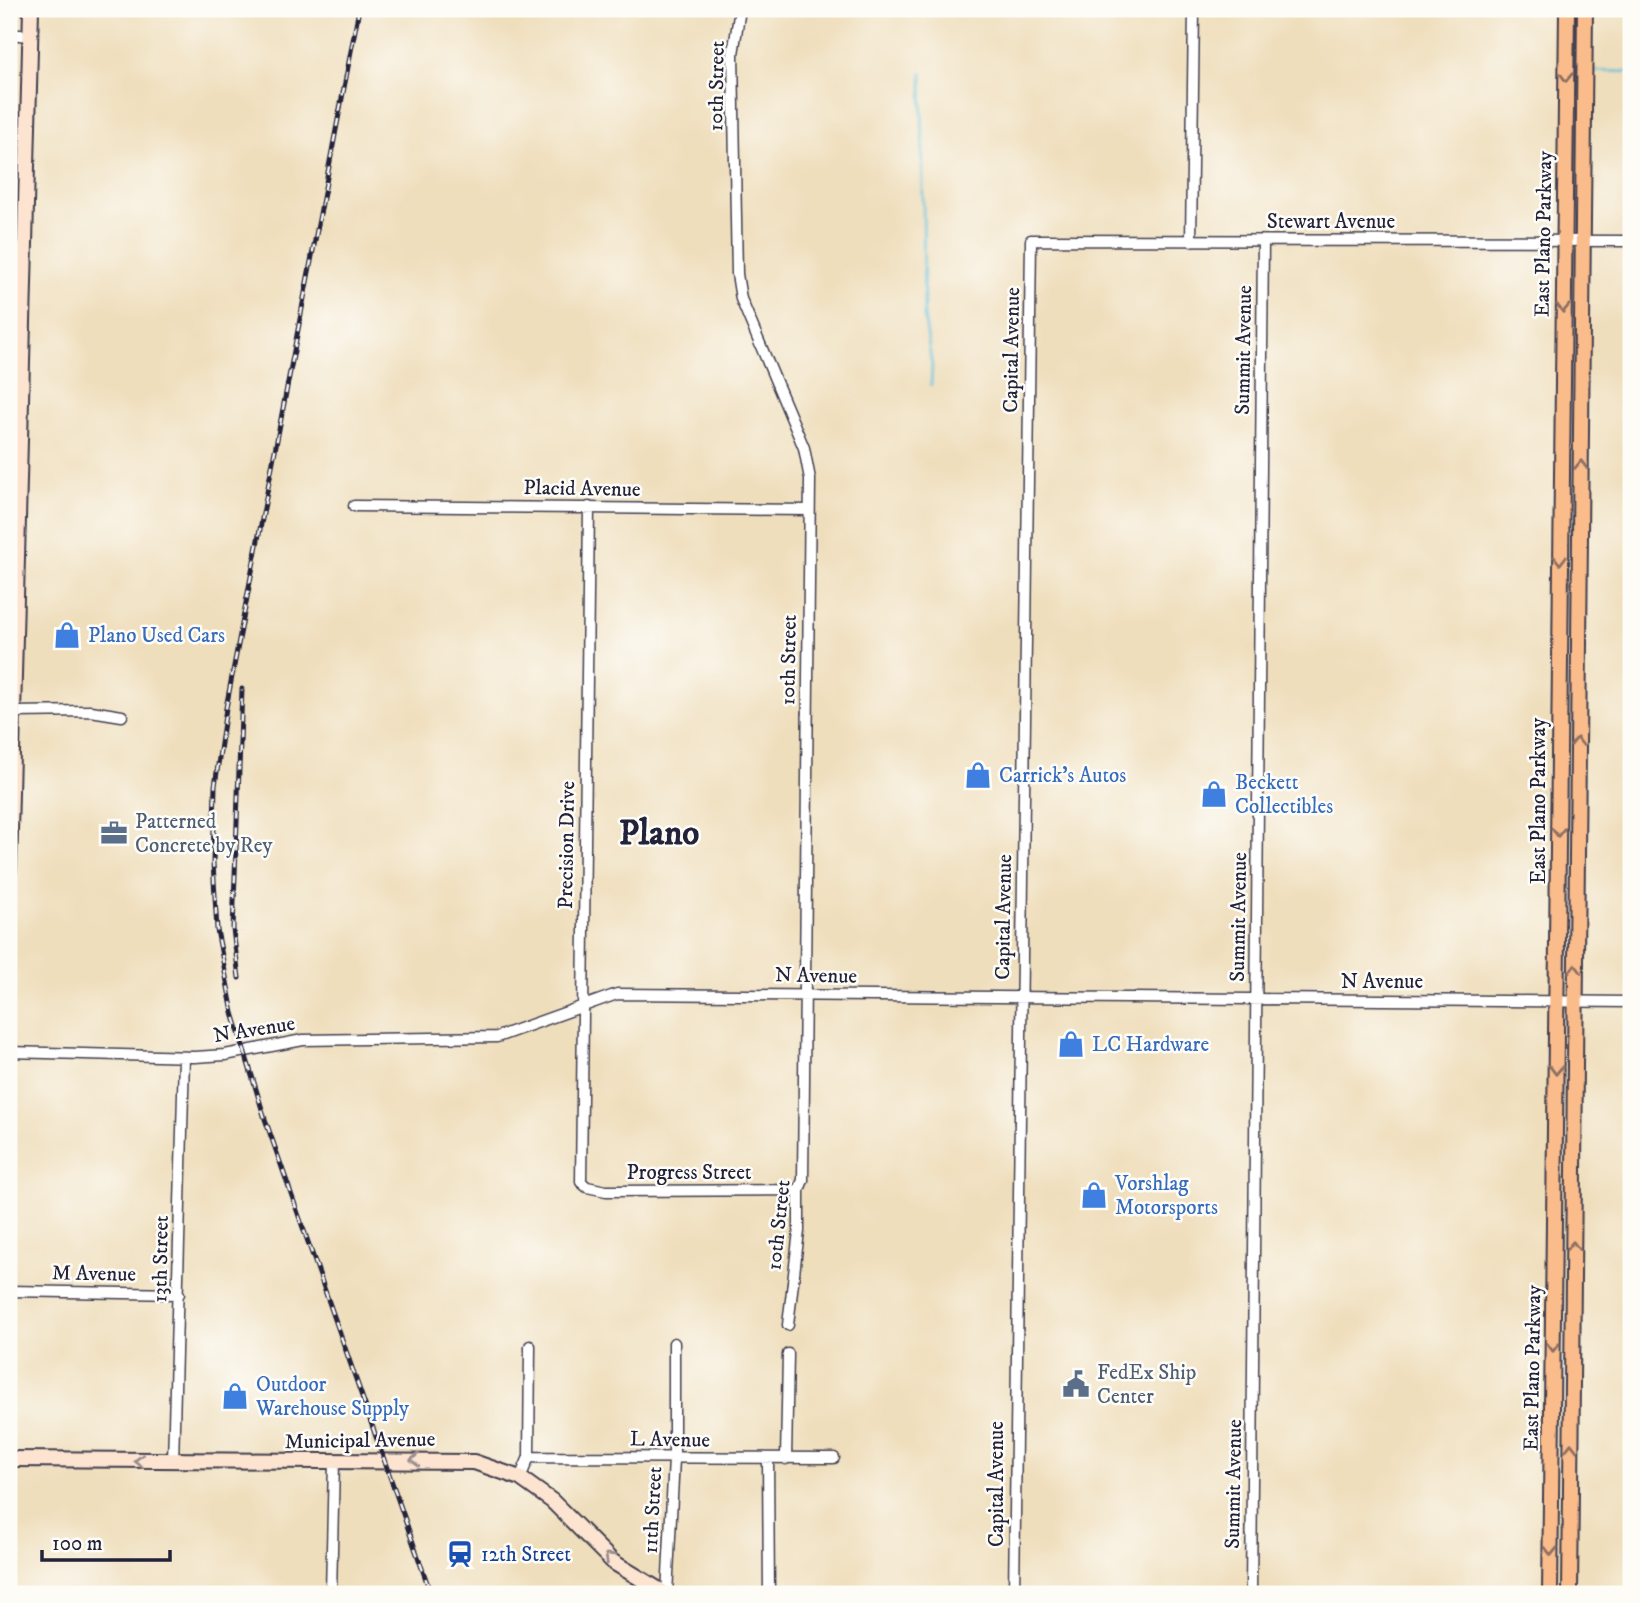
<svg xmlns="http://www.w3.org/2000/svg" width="1640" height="1603" viewBox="0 0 1640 1603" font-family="'IM FELL DW Pica',serif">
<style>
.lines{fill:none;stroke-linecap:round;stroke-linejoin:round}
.stream{stroke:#5cbeda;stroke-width:2.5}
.minor-casing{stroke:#413e4e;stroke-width:13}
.secondary-casing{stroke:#413e4e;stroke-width:18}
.primary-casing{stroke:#413e4e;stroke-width:18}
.minor{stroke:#fff;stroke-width:10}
.secondary{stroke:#fde4d1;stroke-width:14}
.primary{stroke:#fabc8b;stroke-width:14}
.rail-casing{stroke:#22223b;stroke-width:5}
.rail{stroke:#fdfcf7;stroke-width:2.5;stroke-dasharray:8;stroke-linecap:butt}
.oneway{stroke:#8e6f63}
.oneway2{stroke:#9a8d8e}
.labels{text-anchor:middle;stroke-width:5;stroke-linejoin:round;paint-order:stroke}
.street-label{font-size:21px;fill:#22223b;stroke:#fdfcf7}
.shop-label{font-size:21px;fill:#366cbe;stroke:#fdfcf7;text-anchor:start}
.service-label{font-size:21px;fill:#4e5e75;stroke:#fdfcf7;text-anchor:start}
.transit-label{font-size:21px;fill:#164399;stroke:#fdfcf7;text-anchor:start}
.town-label{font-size:35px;font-weight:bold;fill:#22223b;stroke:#fdfcf7}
</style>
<rect width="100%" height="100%" fill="#fdfcf7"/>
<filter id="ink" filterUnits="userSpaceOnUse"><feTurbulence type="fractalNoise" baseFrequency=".0143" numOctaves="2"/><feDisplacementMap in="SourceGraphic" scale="14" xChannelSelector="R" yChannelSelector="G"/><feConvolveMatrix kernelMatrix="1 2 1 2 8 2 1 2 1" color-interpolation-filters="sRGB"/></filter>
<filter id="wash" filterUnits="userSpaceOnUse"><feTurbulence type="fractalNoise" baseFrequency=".00686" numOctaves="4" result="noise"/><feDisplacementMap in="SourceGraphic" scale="28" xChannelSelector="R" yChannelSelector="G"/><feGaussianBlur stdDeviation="1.57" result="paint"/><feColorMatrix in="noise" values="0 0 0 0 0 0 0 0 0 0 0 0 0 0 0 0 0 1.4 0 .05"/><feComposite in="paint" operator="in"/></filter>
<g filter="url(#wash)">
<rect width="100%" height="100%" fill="#efdebc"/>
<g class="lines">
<path class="stream" d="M 1594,71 L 1631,72
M 922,73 L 924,316 L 932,366 L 931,385"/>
</g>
</g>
<g filter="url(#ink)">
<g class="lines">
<defs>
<path id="minor" d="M 740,9 L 733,54 L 737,274 L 741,299 L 804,448 L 810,479 L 803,1180 L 799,1190 L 799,1231 L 788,1325
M 9,34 L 30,36
M 1191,241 L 1194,9
M 354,506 L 809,510
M 589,507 L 581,1182 L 587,1187 L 606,1191 L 799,1190
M 13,712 L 91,711 L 122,716
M 9,1052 L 195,1057 L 225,1055 L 303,1040 L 497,1037 L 617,994 L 1631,1002
M 9,1291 L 179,1294
M 529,1457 L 530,1346
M 768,1459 L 769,1594
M 786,1459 L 788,1354
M 173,1462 L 184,1057
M 520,1478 L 529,1457 L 834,1458
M 331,1594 L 334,1462
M 667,1594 L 674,1459 L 674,1343
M 1014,1594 L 1031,240 L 1631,241
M 1251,1594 L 1263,241"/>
<path id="secondary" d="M 9,871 L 31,9
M 9,1459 L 474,1462 L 520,1478 L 552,1501 L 613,1562 L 666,1594"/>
<path id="primary" d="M 1550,1594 L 1567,9
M 1570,1594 L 1585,9"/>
</defs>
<use href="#minor" class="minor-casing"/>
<use href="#secondary" class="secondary-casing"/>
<use href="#primary" class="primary-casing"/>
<use href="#minor" class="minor"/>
<use href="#secondary" class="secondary"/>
<use href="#primary" class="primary"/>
<defs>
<path id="rail" d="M 359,9 L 226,708 L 215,786 L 213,863 L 217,930 L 233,1013 L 265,1119 L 431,1594
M 239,978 L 233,929 L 242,689"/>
</defs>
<use href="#rail" class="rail-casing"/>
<use href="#rail" class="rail"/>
</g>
<defs><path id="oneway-chevron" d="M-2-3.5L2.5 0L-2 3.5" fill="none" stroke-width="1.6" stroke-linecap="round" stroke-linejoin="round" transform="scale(1.75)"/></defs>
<g class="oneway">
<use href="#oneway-chevron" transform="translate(1566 77) rotate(91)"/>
<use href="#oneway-chevron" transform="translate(1563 308) rotate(91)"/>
<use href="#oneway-chevron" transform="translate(1581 465) rotate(-89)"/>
<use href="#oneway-chevron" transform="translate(1560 560) rotate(90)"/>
<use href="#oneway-chevron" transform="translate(1577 742) rotate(-90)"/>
<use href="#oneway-chevron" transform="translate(1558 832) rotate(91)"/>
<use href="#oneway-chevron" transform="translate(1575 969) rotate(-90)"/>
<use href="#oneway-chevron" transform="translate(1556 1070) rotate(91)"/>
<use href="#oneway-chevron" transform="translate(1573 1246) rotate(-89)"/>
<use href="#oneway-chevron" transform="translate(1553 1347) rotate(91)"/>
<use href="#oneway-chevron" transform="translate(1571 1448) rotate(-90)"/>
<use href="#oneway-chevron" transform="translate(1551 1551) rotate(91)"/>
</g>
<g class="oneway2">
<use href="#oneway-chevron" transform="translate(415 1460) rotate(178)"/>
<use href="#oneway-chevron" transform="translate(139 1461) rotate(-179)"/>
<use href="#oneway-chevron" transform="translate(609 1557) rotate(-137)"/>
</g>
</g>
<defs>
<symbol id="shop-bare" viewBox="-9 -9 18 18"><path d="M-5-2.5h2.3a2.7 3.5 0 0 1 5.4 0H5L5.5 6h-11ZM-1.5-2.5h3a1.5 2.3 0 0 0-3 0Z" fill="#3f7fe0" stroke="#fdfcf7" stroke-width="2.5" paint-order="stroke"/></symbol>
<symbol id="office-bare" viewBox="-9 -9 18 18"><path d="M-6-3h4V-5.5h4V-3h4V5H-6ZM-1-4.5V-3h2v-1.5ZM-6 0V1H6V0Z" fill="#5c6f8a" stroke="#fdfcf7" stroke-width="2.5" paint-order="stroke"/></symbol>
<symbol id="civic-bare" viewBox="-9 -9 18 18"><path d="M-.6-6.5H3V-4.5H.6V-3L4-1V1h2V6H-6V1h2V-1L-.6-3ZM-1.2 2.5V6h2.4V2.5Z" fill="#5c6f8a" stroke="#fdfcf7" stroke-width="2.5" paint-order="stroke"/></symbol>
<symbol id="station-bare" viewBox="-9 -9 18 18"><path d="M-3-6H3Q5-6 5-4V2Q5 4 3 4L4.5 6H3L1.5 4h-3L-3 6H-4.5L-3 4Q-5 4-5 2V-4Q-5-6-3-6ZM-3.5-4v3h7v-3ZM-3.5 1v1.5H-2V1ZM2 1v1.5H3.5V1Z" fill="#1a4fb4" stroke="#fdfcf7" stroke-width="2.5" paint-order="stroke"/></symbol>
</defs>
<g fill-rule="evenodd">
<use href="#shop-bare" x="48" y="616" width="38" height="38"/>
<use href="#shop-bare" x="959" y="756" width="38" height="38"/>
<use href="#shop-bare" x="1195" y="775" width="38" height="38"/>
<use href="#office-bare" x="95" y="814" width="38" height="38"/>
<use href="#shop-bare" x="1052" y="1025" width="38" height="38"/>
<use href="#shop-bare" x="1075" y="1176" width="38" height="38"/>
<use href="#civic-bare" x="1057" y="1365" width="38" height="38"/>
<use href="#shop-bare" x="216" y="1377" width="38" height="38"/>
<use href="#station-bare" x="441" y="1535" width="38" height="38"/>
</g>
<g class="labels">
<g class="street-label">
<text transform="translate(716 86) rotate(-89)" y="7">10th Street</text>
<text x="1331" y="228">Stewart Avenue</text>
<text transform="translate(1543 234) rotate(-89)" y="7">East Plano Parkway</text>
<text transform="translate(1011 350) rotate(-89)" y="7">Capital Avenue</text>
<text transform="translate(1243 350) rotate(-89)" y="7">Summit Avenue</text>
<text transform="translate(582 488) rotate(1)" y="7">Placid Avenue</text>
<text transform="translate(788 660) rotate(-89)" y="7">10th Street</text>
<text transform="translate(1538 801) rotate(-90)" y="7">East Plano Parkway</text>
<text transform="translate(566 845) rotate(-89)" y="7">Precision Drive</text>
<text transform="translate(1003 917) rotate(-89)" y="7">Capital Avenue</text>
<text transform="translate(1238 917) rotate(-89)" y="7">Summit Avenue</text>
<text transform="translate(816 975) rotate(1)" y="7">N Avenue</text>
<text x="1382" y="988">N Avenue</text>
<text transform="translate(254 1029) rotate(-9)" y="7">N Avenue</text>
<text x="689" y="1179">Progress Street</text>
<text transform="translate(778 1225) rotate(-84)" y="7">10th Street</text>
<text transform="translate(160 1259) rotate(-89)" y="7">13th Street</text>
<text transform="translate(94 1273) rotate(1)" y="7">M Avenue</text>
<text transform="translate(1532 1368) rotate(-89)" y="7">East Plano Parkway</text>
<text transform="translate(670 1439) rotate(1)" y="7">L Avenue</text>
<text transform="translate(360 1440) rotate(-1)" y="7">Municipal Avenue</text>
<text transform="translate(996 1484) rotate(-90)" y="7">Capital Avenue</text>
<text transform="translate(1233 1484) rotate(-89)" y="7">Summit Avenue</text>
<text transform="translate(652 1510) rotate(-87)" y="7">11th Street</text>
</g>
<g class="shop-label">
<text x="88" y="642">Plano Used Cars</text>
<text x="999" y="782">Carrick's Autos</text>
<text x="1235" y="789">Beckett<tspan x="1235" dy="24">Collectibles</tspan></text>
<text x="1092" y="1051">LC Hardware</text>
<text x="1115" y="1190">Vorshlag<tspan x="1115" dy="24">Motorsports</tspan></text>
<text x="256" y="1391">Outdoor<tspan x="256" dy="24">Warehouse Supply</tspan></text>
</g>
<g class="service-label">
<text x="135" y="828">Patterned<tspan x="135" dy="24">Concrete by Rey</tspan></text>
<text x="1097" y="1379">FedEx Ship<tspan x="1097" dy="24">Center</tspan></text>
</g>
<g class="transit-label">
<text x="481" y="1561">12th Street</text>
</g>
<g class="town-label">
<text x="659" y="844">Plano</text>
</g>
</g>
<rect width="1640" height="1603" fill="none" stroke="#fdfcf7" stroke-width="35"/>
<path d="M42 1550v10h128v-10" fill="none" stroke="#22223b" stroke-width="3.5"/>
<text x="52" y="1550" font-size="21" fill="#22223b" stroke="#fdfcf7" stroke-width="5" paint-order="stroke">100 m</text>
</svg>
